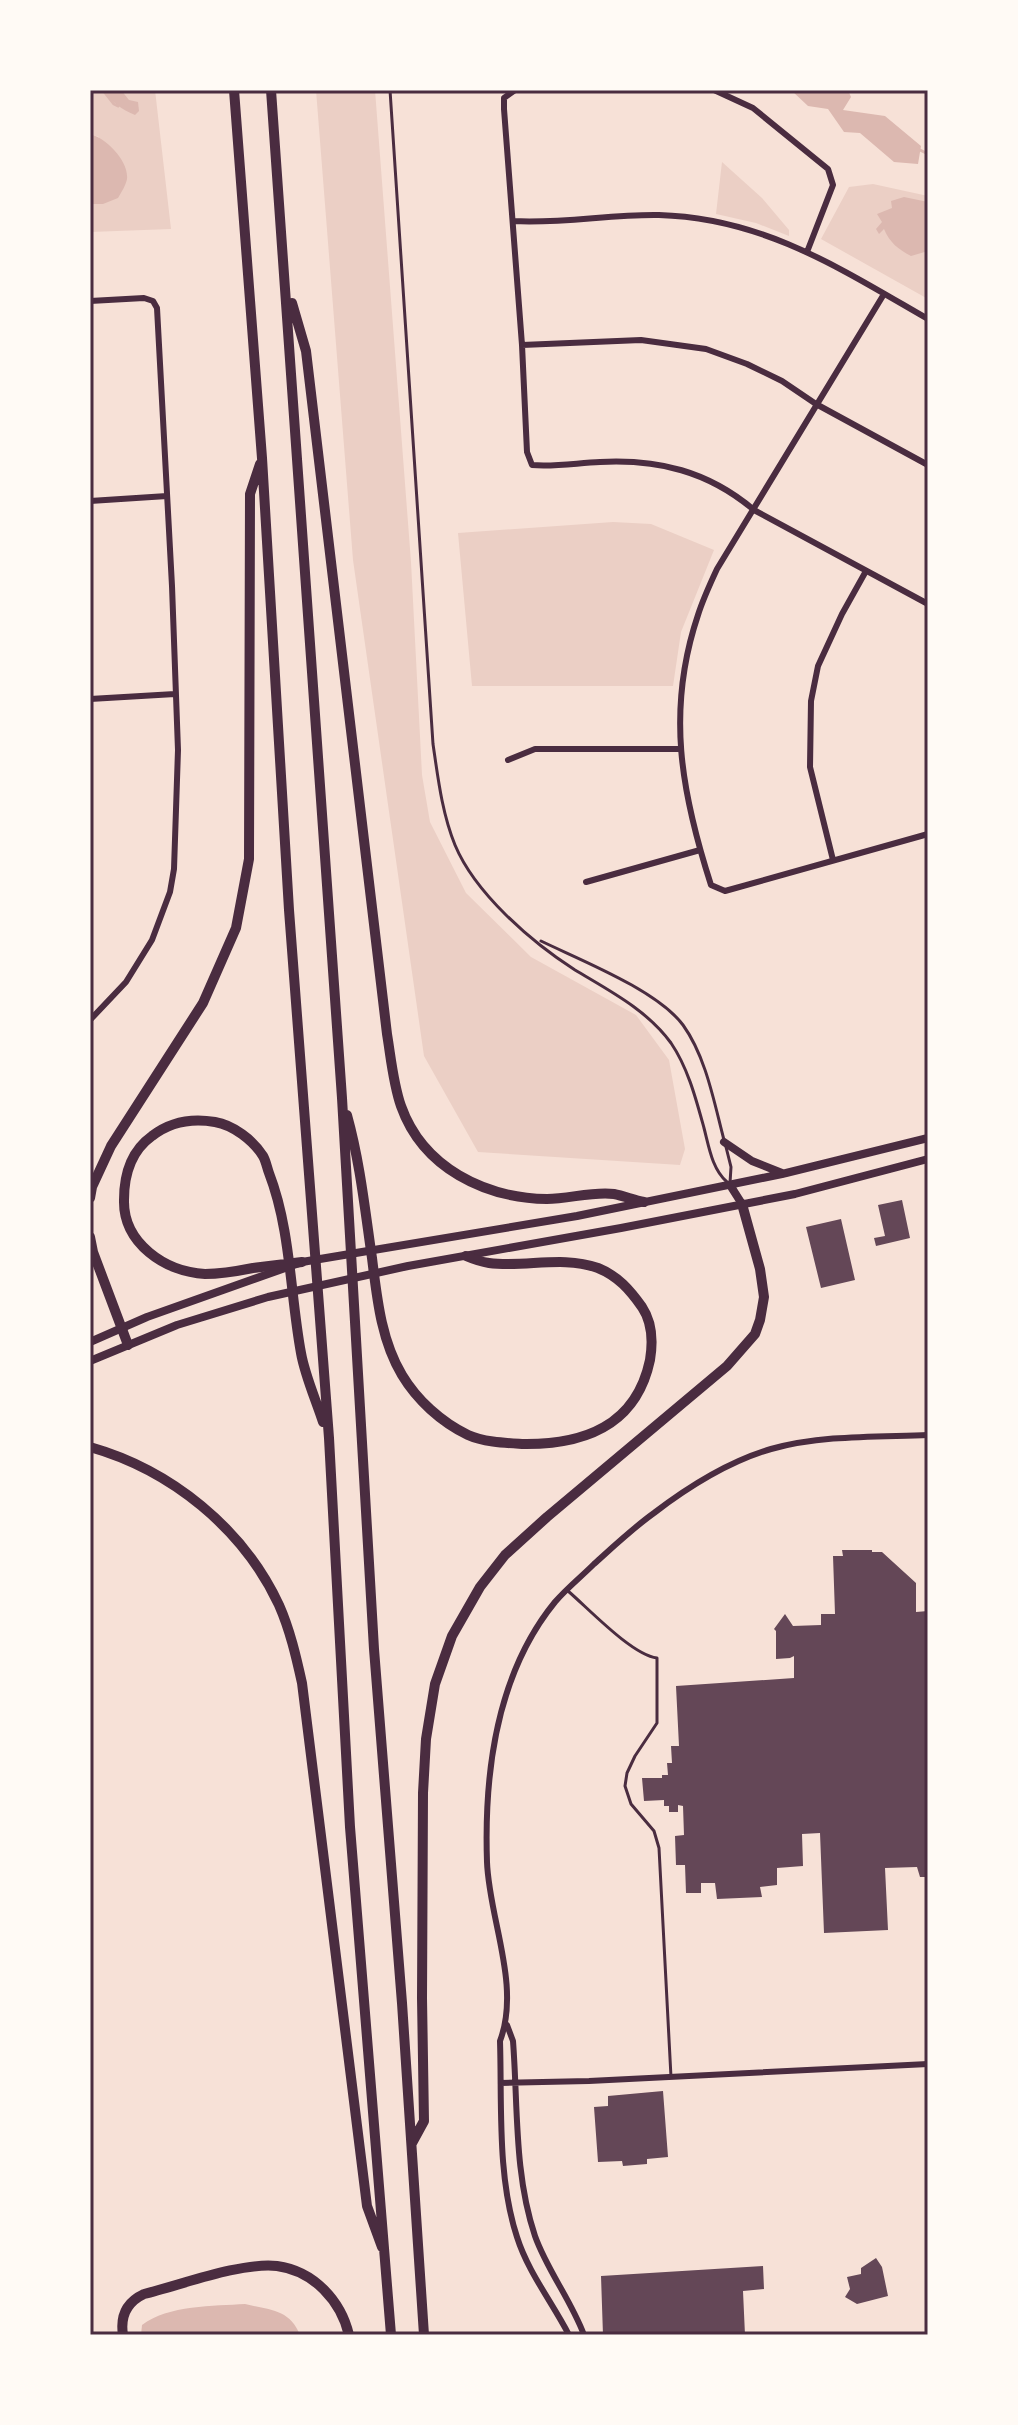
<svg xmlns="http://www.w3.org/2000/svg" width="1018" height="2425" viewBox="0 0 1018 2425" font-family="'Public Sans',sans-serif">
<style>
.green{fill:#ebcfc5}
.water{fill:#dcb8b0}
.lines{fill:none;stroke-linecap:round;stroke-linejoin:round}
.stream{stroke:#dcb8b0;stroke-width:3}
.building{fill:#644757}
.service{stroke:#4a2c40;stroke-width:3}
.minor{stroke:#4a2c40;stroke-width:6}
.secondary{stroke:#4a2c40;stroke-width:8}
.motorway{stroke:#4a2c40;stroke-width:10}
.neatline{fill:none;stroke:#4a2c40;stroke-width:3}
</style>
<rect width="100%" height="100%" fill="#f7e1d7"/>
<path class="green" d="M 90,90 L 155,90 L 171,229 L 90,232 L 90,204 L 103,204 L 99,137 L 90,134 Z
M 316,90 L 375,90 L 411,562 L 422,775 L 430,822 L 466,893 L 531,957 L 636,1015 L 669,1060 L 685,1149 L 680,1165 L 478,1152 L 424,1056 L 353,560 Z
M 722,162 L 762,198 L 789,230 L 789,236 L 756,223 L 716,214 Z
M 873,184 L 928,196 L 928,299 L 821,239 L 849,187 Z
M 613,522 L 651,524 L 714,550 L 681,632 L 673,686 L 472,686 L 458,533 Z"/>
<path class="water" d="M 104,90 L 121,90 L 129,100 L 138,102 L 139,111 L 135,115 C 121,109 113,103 104,90 Z
M 791,90 L 848,90 L 851,97 L 843,110 L 885,116 L 921,146 L 918,164 L 894,162 L 860,133 L 844,132 L 828,109 L 808,106 Z
M 90,134 C 106,138 129,161 127,179 C 126,185 121,193 118,198 L 103,204 L 90,204 Z
M 904,197 L 928,202 L 928,251 L 911,256 C 898,249 890,243 884,229 L 879,234 L 876,229 L 882,222 L 877,214 L 892,208 L 891,201 Z
M 245,2304 C 269,2310 290,2309 300,2335 L 141,2335 L 142,2325 C 168,2305 214,2306 245,2304 Z"/>
<g class="lines">
<path class="stream" d="M 103,90 L 114,104 L 118,106
M 918,149 L 928,154"/>
</g>
<path class="building" d="M 902,1200 L 910,1238 L 876,1246 L 874,1238 L 885,1236 L 878,1205 Z
M 841,1219 L 855,1280 L 821,1288 L 806,1227 Z
M 842,1550 L 872,1550 L 872,1552 L 882,1552 L 916,1583 L 916,1612 L 928,1611 L 928,1877 L 920,1877 L 917,1867 L 885,1868 L 888,1930 L 824,1933 L 820,1833 L 802,1834 L 803,1866 L 777,1868 L 777,1885 L 760,1887 L 762,1897 L 717,1899 L 715,1883 L 701,1883 L 701,1893 L 686,1893 L 685,1865 L 676,1865 L 675,1836 L 684,1835 L 683,1806 L 678,1805 L 678,1812 L 669,1812 L 669,1806 L 664,1806 L 664,1800 L 644,1801 L 642,1778 L 662,1778 L 662,1775 L 668,1775 L 667,1763 L 672,1763 L 671,1746 L 679,1746 L 676,1686 L 794,1678 L 794,1656 L 790,1658 L 776,1659 L 776,1631 L 774,1629 L 785,1614 L 793,1626 L 821,1625 L 821,1614 L 835,1614 L 833,1556 L 843,1556 Z
M 663,2091 L 668,2157 L 647,2159 L 647,2164 L 623,2166 L 622,2161 L 598,2162 L 594,2107 L 608,2106 L 608,2096 Z
M 876,2258 L 882,2267 L 888,2296 L 857,2304 L 845,2297 L 850,2289 L 847,2277 L 861,2274 L 861,2268 Z
M 763,2266 L 764,2289 L 743,2291 L 745,2335 L 603,2335 L 601,2276 Z"/>
<g class="lines">
<path class="service" d="M 390,90 L 433,744 C 438,778 442,813 455,845 C 475,893 531,942 575,970 C 610,991 647,1010 671,1043 C 688,1068 696,1099 704,1128 C 709,1147 712,1169 727,1182
M 541,941 C 580,960 657,990 683,1025 C 706,1057 714,1102 724,1140
M 726,1147 L 731,1167 L 730,1183
M 568,1591 C 589,1609 632,1655 657,1658 L 657,1723 L 635,1756 L 627,1773 L 625,1786 L 631,1804 L 654,1831 L 659,1848 L 671,2077"/>
<path class="minor" d="M 515,90 L 504,98 L 504,109 L 522,345 L 527,452 L 532,465 C 554,467 577,463 600,462 C 658,459 708,471 754,510 L 928,604
M 714,90 L 753,108 L 828,169 L 833,185 L 807,252
M 513,221 C 562,224 611,214 659,215 C 764,218 841,269 928,319
M 884,294 L 717,569 C 710,584 703,599 698,615 C 666,710 681,792 711,885 L 725,891 L 928,834
M 90,301 L 144,298 L 153,301 L 157,308 L 172,586 L 178,750 L 174,869 L 170,892 L 152,940 L 126,982 L 90,1020
M 522,345 L 641,340 L 706,349 L 747,364 L 782,381 L 816,404 L 928,465
M 90,501 L 167,496
M 90,699 L 175,694
M 508,760 L 535,749 L 680,749
M 833,860 L 810,767 L 811,701 L 818,666 L 842,614 L 866,571
M 586,882 L 700,850
M 507,2025 L 513,2041 C 518,2106 514,2174 535,2236 C 547,2270 571,2300 584,2335
M 501,2083 L 589,2081 L 928,2064
M 569,2335 C 552,2302 528,2272 517,2237 C 497,2176 502,2105 500,2041 C 521,1985 489,1919 487,1862 C 484,1773 497,1673 555,1602 C 567,1588 581,1577 594,1564 C 614,1546 633,1528 654,1513 C 688,1487 730,1461 771,1449 C 822,1435 875,1437 928,1435"/>
<path class="secondary" d="M 724,1142 L 752,1161 L 782,1173
M 730,1185 L 742,1204
M 90,1342 L 147,1317 L 302,1262 L 577,1216 L 782,1174 L 928,1138
M 90,1361 L 177,1325 L 268,1297 L 408,1266 L 621,1228 L 795,1194 L 928,1159"/>
<path class="motorway" d="M 234,90 L 262,458 L 289,910 L 329,1438 L 350,1827 L 391,2335
M 271,90 L 342,1098 L 374,1649 L 402,2003 L 424,2335
M 292,303 L 306,351 L 387,1034 C 391,1058 393,1083 401,1106 C 423,1168 485,1198 547,1199 C 569,1199 593,1191 614,1194 C 624,1196 634,1200 644,1202
M 347,1115 C 360,1162 365,1210 372,1258 C 377,1298 381,1340 402,1375 C 417,1400 441,1422 468,1435 C 483,1442 506,1443 522,1444 C 584,1445 636,1426 650,1360 C 653,1342 652,1322 642,1307 C 630,1290 618,1276 598,1268 C 562,1255 525,1268 489,1263 C 482,1262 473,1259 466,1256
M 90,1198 L 92,1187 L 111,1146 L 203,1003 L 236,928 L 249,859 L 250,494 L 260,464
M 90,1237 L 93,1252 L 128,1345
M 302,1262 L 253,1268 C 238,1271 221,1274 205,1274 C 165,1272 123,1243 124,1200 C 124,1174 131,1151 152,1136 C 170,1122 192,1118 215,1122 C 233,1125 253,1140 263,1156 C 266,1161 267,1168 269,1173 C 291,1230 290,1294 301,1353 C 305,1376 316,1400 323,1422
M 90,1447 C 171,1470 243,1528 279,1605 C 290,1630 296,1656 302,1683 L 367,2206 L 382,2247
M 412,2143 L 424,2121 L 422,1998 L 423,1793 L 426,1739 L 435,1684 L 452,1636 L 480,1587 L 505,1555 L 547,1517 L 727,1366 L 755,1334 L 760,1320 L 764,1297 L 760,1269 L 742,1204
M 123,2335 C 120,2316 127,2302 144,2294 C 181,2285 241,2262 277,2266 C 314,2271 341,2301 349,2335"/>
</g>
<rect width="1018" height="2425" fill="none" stroke="#fffaf5" stroke-width="184"/>
<rect x="92" y="92" width="834" height="2241" class="neatline"/>
</svg>
